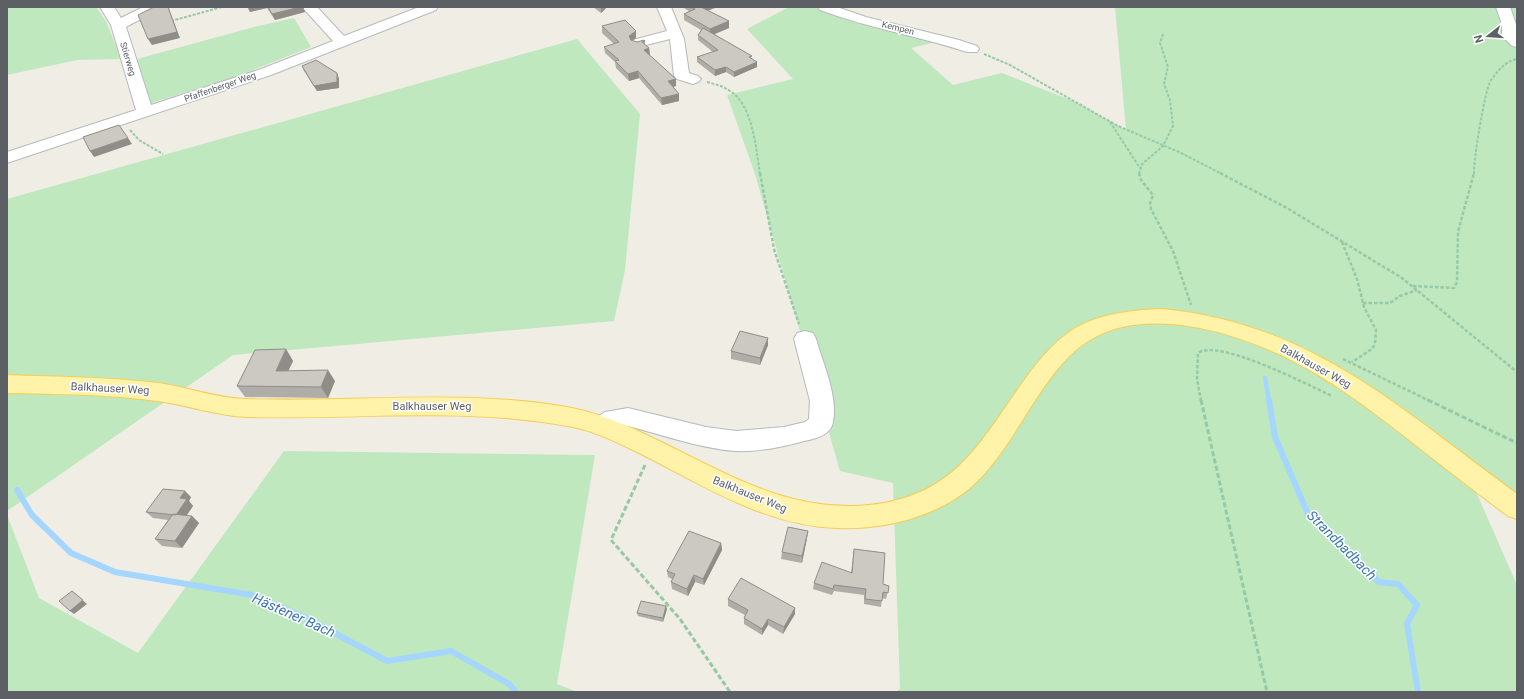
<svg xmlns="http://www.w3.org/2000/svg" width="1524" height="699" viewBox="0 0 1524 699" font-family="Roboto,sans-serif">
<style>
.green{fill:#bfe8bf}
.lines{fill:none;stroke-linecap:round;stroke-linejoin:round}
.stream-far1{stroke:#a4d6ff;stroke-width:4.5}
.stream{stroke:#a4d6ff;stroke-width:6}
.minor-casing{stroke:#b6b9be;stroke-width:2}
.major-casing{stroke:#f8cc54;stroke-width:2}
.path-far2{stroke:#97c9a6;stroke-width:2;stroke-dasharray:3 1.5;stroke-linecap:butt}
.path-far1{stroke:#97c9a6;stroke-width:2.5;stroke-dasharray:3.5 2;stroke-linecap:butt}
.path{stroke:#97c9a6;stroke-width:3;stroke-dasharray:5 2.5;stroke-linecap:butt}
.minor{fill:#fff;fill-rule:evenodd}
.major{fill:#fff2a9;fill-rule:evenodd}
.wall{fill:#afada8}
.shaded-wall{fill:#8f8d88}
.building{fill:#ccc9c3;stroke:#8f8d88}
.labels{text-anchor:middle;stroke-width:3;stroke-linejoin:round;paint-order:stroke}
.far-street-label{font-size:9px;fill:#5c6065;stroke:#fff}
.street-label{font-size:11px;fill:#5c6065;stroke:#fff}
.near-water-label{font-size:14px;font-style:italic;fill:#3b75b7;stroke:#fff}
</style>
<rect width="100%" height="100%" fill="#efede4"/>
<path class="green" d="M 7,7 L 96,7 L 106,21 L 121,59 L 77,60 L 7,75 Z
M 789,7 L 821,7 L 940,41 L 911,48 L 953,85 L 1002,73 L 1075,102 L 1126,130 L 1115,7 L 1517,7 L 1517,495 L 1459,453 L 1517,585 L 1517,692 L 897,692 L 900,688 L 893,483 L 840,471 L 755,174 L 727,95 L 793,79 L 747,29 Z
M 294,18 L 311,47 L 235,77 L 148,104 L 137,59 L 258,26 Z
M 577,39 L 640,114 L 625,270 L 614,321 L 233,355 L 7,511 L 7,199 Z
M 284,451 L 595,455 L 557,684 L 577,692 L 7,692 L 7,515 L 39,598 L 138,653 Z"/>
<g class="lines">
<path class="stream-far1" d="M 1265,378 L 1269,401"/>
<path class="stream" d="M 1269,400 L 1275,437 L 1308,514 L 1379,582 L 1398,584 L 1417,605 L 1407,624 L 1418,692
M 17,490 L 32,515 L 71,553 L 115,572 L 252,595 L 306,618 L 387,661 L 451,651 L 509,684 L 516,692"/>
<defs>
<path id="minor" d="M 100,7 L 114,7 L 121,18 L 143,7 L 163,7 C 160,11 132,23 126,27 L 151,105 L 261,69 L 333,41 L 302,7 L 317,7 L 344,36 L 419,7 L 438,7 L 436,10 L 271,75 L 7,163 L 7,152 L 136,110 L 111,25 Z
M 657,7 L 671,7 L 684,39 L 689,73 L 698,76 L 701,79 L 698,82 L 693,84 L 677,79 L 674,76 L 670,39 L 638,47 L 633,46 L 631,43 L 633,40 L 667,31 Z
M 818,7 L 837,7 L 866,17 L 959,40 L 977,46 L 979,49 L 977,52 L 967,52 C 919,36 868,28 820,10 Z
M 1496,7 L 1510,7 L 1516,24 L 1517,47 L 1512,46 L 1502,36 L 1502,24 Z
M 805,331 L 813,333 L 816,339 C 823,364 838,395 833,422 C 831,435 815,439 804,441 C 783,447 758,452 735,451 C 699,448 663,435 628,426 L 618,428 L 602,435 L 594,433 L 590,426 L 594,419 L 605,412 L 628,408 L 706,427 L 736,431 L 784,427 L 805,422 L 809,419 L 810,401 L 794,339 L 797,333 Z"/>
<path id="major" d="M 1162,309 C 1312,323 1401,410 1517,494 L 1517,519 L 1508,516 C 1474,491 1441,465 1408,439 C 1369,409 1329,378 1283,356 C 1230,331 1145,306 1090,340 C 1071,351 1057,369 1044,387 C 1020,421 1002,460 970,488 C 934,518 882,530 837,528 C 766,526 704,486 643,455 C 620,444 598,432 573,427 C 465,406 357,420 248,417 C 217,416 188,405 157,401 C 107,394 57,394 7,393 L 7,375 C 57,377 108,377 158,383 C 187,387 216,398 245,399 C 355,403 464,388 572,408 C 601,414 629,426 655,439 C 725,472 787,513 869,505 C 952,496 977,448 1020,386 C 1036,364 1053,341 1077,327 C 1103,313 1133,310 1162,309 Z"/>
</defs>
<use href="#minor" class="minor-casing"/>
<use href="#major" class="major-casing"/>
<path class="path-far2" d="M 171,21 L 222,7
M 984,54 L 1010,65 L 1118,126 L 1179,152 L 1222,174
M 707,82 C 715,84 723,86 730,91 C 753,105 756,149 760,174
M 1110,122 L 1140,168
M 130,130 L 139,140 L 163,154
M 1139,174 L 1142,164 L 1163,146 L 1173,126 L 1170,100 L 1164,84 L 1168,67 L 1160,43 L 1163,34
M 1474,174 C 1473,162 1485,88 1491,80 C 1499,70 1504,62 1517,59"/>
<path class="path-far1" d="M 760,173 L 774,249 L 799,324
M 1139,173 L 1141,180 L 1153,195 L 1150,204 L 1151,209 L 1173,251 L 1191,305
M 1220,173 L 1287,208 L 1402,278 L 1517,372
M 1342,242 L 1357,279 L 1364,307 L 1376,330 L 1375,344 L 1372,349 L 1352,362
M 1413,286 L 1454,288 L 1457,282 L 1458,232 L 1474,173
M 1363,303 L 1390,303 L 1400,296 L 1417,290
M 1343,359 L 1430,401
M 1201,401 L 1197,379 L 1198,353 C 1218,338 1308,385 1332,396"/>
<path class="path" d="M 1201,400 L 1267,692
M 1428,400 L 1517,443
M 645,465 L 611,540 L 680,619 L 730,692"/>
<use href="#minor" class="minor"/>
<use href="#major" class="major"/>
</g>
<path class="wall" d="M 247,7 L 303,7 L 305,12 L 275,20 L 267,8 L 250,12 Z
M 593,7 L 607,7 L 601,13 Z
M 682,7 L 717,7 L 708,11 L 729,21 L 729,28 L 714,34 L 757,62 L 757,67 L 734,77 L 726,72 L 715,76 L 697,62 L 697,57 L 713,52 L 698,40 L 698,35 L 701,30 L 684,20 L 684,14 L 689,11 Z
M 602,26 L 636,38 L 632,41 L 637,42 L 645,41 L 645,45 L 649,48 L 650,55 L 649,55 L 676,79 L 676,86 L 673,87 L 679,101 L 662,105 L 639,78 L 629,81 L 616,68 L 615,62 L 605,53 L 604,47 L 614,44 L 602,33 Z
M 302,66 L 337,73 L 339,79 L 339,88 L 317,91 L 304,71 Z
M 768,338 L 768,345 L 760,365 L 731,359 L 731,351 Z
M 286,349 L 293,361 L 288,371 L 335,381 L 328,398 L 245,397 L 237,386 Z
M 191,497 L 189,501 L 193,506 L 186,516 L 192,516 L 199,523 L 182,548 L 162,546 L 155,539 L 168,520 L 153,518 L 146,512 Z
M 808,531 L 807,538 L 802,563 L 781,559 L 782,552 Z
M 721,543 L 722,550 L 704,585 L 695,582 L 688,596 L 672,589 L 671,582 L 672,579 L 668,577 L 667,571 Z
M 854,549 L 883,584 L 889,586 L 886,599 L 882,598 L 881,607 L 864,604 L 864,595 L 834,591 L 832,595 L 813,589 L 814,583 L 851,573 Z
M 728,599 L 795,608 L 795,614 L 783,634 L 768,625 L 762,635 L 744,624 L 744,618 L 745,615 L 728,606 Z
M 667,609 L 663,622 L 638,616 L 637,613 Z"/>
<path class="shaded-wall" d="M 168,7 L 180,38 L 152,45 L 148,39 Z
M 248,7 L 266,7 L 267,8 L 250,12 Z
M 300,7 L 303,7 L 305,12 L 275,20 L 272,14 Z
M 601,7 L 607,7 L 601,13 Z
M 701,7 L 717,7 L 701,13 Z
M 729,21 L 729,28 L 710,36 L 710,29 Z
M 636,31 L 636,38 L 630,42 L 629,36 Z
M 649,48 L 650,55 L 644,57 L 644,50 Z
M 757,62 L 757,67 L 734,77 L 734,72 Z
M 726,67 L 726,72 L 715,76 L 715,70 Z
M 638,71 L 639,78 L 629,81 L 628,74 Z
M 337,73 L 339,79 L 339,88 L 317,91 L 314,86 Z
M 676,79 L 676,86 L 668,88 L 668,81 Z
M 679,94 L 679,101 L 662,105 L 661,98 Z
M 128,138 L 132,144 L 94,157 L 90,151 Z
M 768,338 L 768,345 L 760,365 L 760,358 Z
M 286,349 L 293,361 L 283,382 L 276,371 Z
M 328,370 L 335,381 L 328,398 L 321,387 Z
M 185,491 L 191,497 L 189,501 L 193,506 L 183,521 L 176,515 L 180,498 Z
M 192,516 L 199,523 L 182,548 L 175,541 Z
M 808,531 L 807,538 L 802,563 L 802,556 Z
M 721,543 L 722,550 L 704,585 L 703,579 Z
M 694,575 L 695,582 L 688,596 L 687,589 Z
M 72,591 L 87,604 L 74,614 L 70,611 Z
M 666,606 L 667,609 L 663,622 L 663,618 Z
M 795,608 L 795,614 L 783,634 L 784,627 Z
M 768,619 L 768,625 L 762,635 L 762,629 Z"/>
<path class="building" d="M 154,7 L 168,7 L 177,32 L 148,39 L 138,15 Z
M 268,7 L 300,7 L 272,14 Z
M 691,7 L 701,7 L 729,21 L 710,29 L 684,14 L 695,9 Z
M 625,20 L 636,31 L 629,36 L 631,40 L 637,42 L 644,40 L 645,41 L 642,42 L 649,48 L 644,50 L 676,79 L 668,81 L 679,94 L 661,98 L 638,71 L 628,74 L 615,61 L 619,60 L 604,47 L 619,42 L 602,26 Z
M 703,28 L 752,56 L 749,57 L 757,62 L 734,72 L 726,67 L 715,70 L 697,57 L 718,50 L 698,35 Z
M 316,60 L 337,73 L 337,82 L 314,86 L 302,66 Z
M 119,125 L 128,138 L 90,151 L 83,137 Z
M 740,331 L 768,338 L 760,358 L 731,351 Z
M 286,349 L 276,371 L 328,370 L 321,387 L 237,386 L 255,350 Z
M 163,489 L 185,491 L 180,498 L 187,499 L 176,515 L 146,512 Z
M 173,514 L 192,516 L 175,541 L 155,539 Z
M 788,527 L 808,531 L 802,556 L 782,552 Z
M 689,531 L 721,543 L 703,579 L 694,575 L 687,589 L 671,582 L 675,574 L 667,571 Z
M 854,549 L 885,553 L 883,584 L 889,586 L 888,593 L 883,592 L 882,601 L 865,599 L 866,589 L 834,585 L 833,589 L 814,583 L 822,562 L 852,573 Z
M 741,578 L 795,608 L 784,627 L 768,619 L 762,629 L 744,618 L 748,610 L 728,599 Z
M 72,591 L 83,600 L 70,611 L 59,601 Z
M 641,601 L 666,606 L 663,618 L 637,613 Z"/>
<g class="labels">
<g class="far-street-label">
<text transform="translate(898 28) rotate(14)" y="3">Kempen</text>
<text transform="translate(128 59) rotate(73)" y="3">Stierweg</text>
<text transform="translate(220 87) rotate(-19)" y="3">Pfaffenberger Weg</text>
</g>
<g class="street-label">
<text transform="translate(1316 366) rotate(29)" y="4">Balkhauser Weg</text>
<text transform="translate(110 388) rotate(3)" y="4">Balkhauser Weg</text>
<text x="432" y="410">Balkhauser Weg</text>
<text transform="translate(750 494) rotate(22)" y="4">Balkhauser Weg</text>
</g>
<g class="near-water-label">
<text transform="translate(1342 545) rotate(45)" y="5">Strandbadbach</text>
<text transform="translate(294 615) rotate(24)" y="5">Hästener Bach</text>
</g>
</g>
<rect width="1524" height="699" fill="none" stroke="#5c6065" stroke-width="16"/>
<g transform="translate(1488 36) rotate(253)" stroke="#ffffff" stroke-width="3" paint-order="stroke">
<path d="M0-3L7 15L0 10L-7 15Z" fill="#5c6065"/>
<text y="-6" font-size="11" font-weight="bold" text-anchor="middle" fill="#5c6065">N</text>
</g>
</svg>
